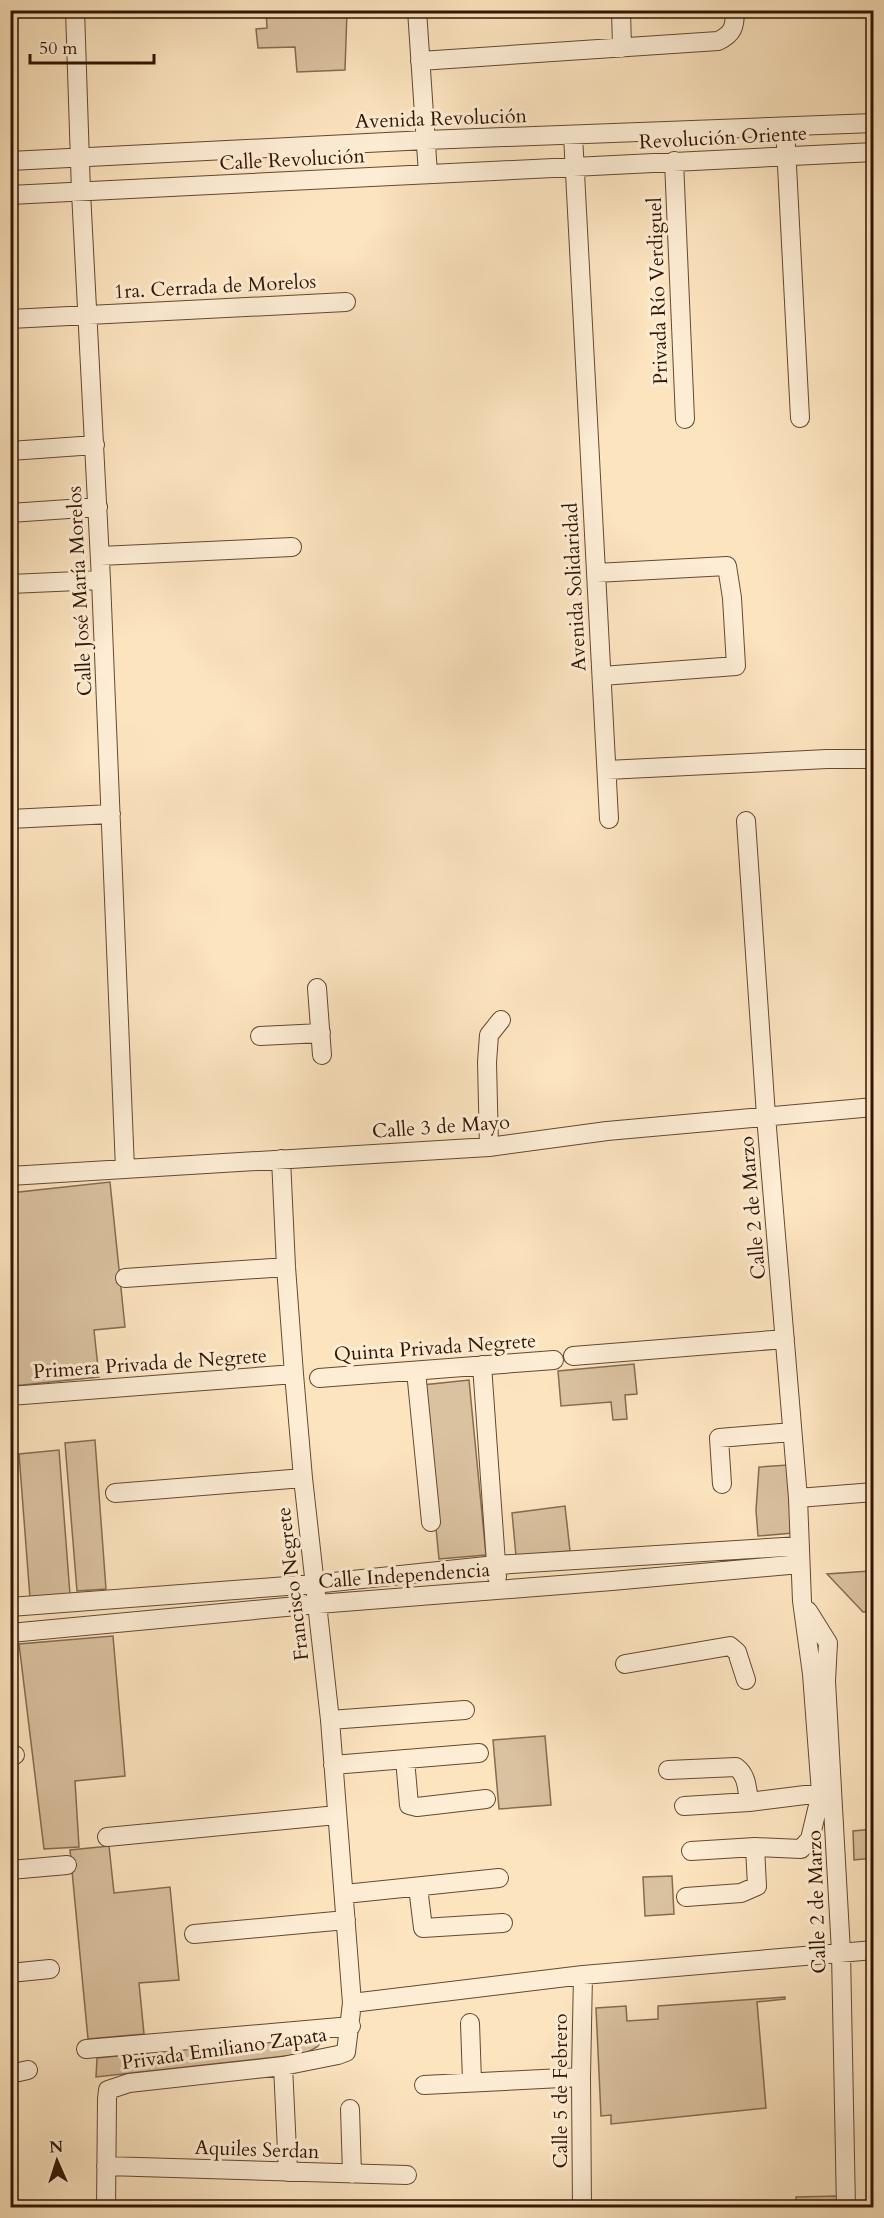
<svg xmlns="http://www.w3.org/2000/svg" width="884" height="2218" viewBox="0 0 884 2218" font-family="Cardo,serif">
<style>
.green{fill:#dac19f;stroke:#866b50;stroke-width:1.5}
.lines{fill:none;stroke-linecap:round;stroke-linejoin:round}
.minor-casing{stroke:#644930;stroke-width:20}
.minor{stroke:#fdedd5;stroke-width:18}
.labels{text-anchor:middle;stroke-width:6;stroke-linejoin:round;paint-order:stroke}
.street-label{font-size:20px;fill:#321500;stroke:#fdedd5}
</style>
<rect width="100%" height="100%" fill="#fce4bf"/>
<filter id="stains"><feTurbulence type="fractalNoise" baseFrequency=".00333" numOctaves="4"/><feColorMatrix values="0 0 0 0 .2 0 0 0 0 .09 0 0 0 0 .02 0 0 0 .5 -.17"/></filter>
<radialGradient id="worn" r=".72"><stop offset=".6" stop-color="#630" stop-opacity="0"/><stop offset="1" stop-color="#630" stop-opacity=".3"/></radialGradient>
<path class="green" d="M 266,11 L 347,11 L 345,70 L 297,72 L 295,47 L 258,48 L 256,29 L 267,28 Z
M 110,1182 L 125,1327 L 94,1330 L 99,1377 L 13,1386 L 10,1365 L 10,1193 Z
M 634,1364 L 637,1394 L 625,1395 L 627,1419 L 613,1420 L 611,1402 L 561,1406 L 558,1371 Z
M 469,1380 L 486,1555 L 439,1559 L 422,1385 Z
M 95,1440 L 106,1589 L 77,1591 L 65,1443 Z
M 59,1450 L 70,1595 L 30,1598 L 19,1454 Z
M 788,1465 L 793,1533 L 758,1536 L 756,1510 L 759,1467 Z
M 873,1503 L 874,1503 L 873,1557 L 869,1549 L 866,1504 Z
M 565,1506 L 570,1551 L 516,1556 L 512,1513 Z
M 870,1571 L 873,1578 L 873,1611 L 863,1612 L 827,1574 Z
M 113,1636 L 125,1776 L 75,1781 L 79,1847 L 44,1849 L 19,1644 Z
M 545,1736 L 551,1805 L 499,1809 L 493,1740 Z
M 873,1829 L 873,1858 L 854,1860 L 853,1831 Z
M 109,1846 L 114,1893 L 170,1887 L 179,1980 L 139,1983 L 144,2034 L 88,2039 L 70,1850 Z
M 672,1876 L 674,1914 L 645,1916 L 643,1877 Z
M 785,1997 L 785,1999 L 757,2002 L 766,2108 L 611,2124 L 611,2115 L 601,2116 L 596,2008 L 626,2006 L 627,2021 L 658,2019 L 658,2006 Z
M 328,2034 L 317,2047 L 304,2054 L 96,2077 L 97,2058 Z
M 838,2196 L 838,2207 L 796,2207 L 796,2197 Z"/>
<g class="lines">
<defs>
<path id="minor" d="M 75,10 L 81,192 L 101,580 L 125,1169
M 417,10 L 428,174
M 621,10 L 622,48
M 420,61 L 718,41 C 733,34 735,27 735,10
M 785,127 L 800,418
M 573,135 L 609,819
M 10,161 L 426,140 L 874,123
M 674,161 L 685,419
M 10,195 L 874,152
M 10,319 L 346,302
M 10,451 L 95,445
M 10,513 L 98,507
M 100,556 L 292,547
M 596,573 L 727,566 L 732,598 L 736,666 L 602,676
M 10,584 L 101,580
M 607,770 L 827,759 L 874,759
M 10,819 L 111,814
M 317,988 L 322,1055
M 260,1036 L 321,1033
M 489,1147 L 487,1062 L 489,1035 L 501,1020
M 10,1176 L 489,1147 L 607,1131 L 874,1107
M 125,1278 L 286,1267
M 573,1356 L 785,1339
M 482,1365 L 497,1577
M 416,1371 L 431,1522
M 319,1378 L 554,1360
M 10,1396 L 294,1374
M 722,1484 L 719,1438 L 792,1432
M 115,1493 L 303,1478
M 798,1498 L 874,1492
M 10,1607 L 314,1584 L 496,1565 L 800,1546
M 808,1611 L 828,1643 L 826,1681 L 841,1952 L 846,2208
M 10,1633 L 318,1604 L 612,1581 L 800,1564
M 625,1664 L 730,1646 L 737,1652 L 746,1680
M 330,1720 L 465,1710
M 10,1755 L 15,1755
M 405,1759 L 409,1805 L 417,1807 L 486,1799
M 333,1765 L 479,1753
M 668,1770 L 736,1767 C 747,1775 747,1788 749,1802
M 684,1806 L 749,1802 L 821,1793
M 107,1837 L 337,1815
M 691,1851 L 755,1847 L 801,1849 L 810,1839 L 821,1793 L 812,1674 L 802,1601 L 798,1498 L 766,1116 L 746,821
M 10,1870 L 67,1865
M 418,1887 L 423,1928 L 503,1923
M 345,1894 L 499,1878
M 686,1897 L 741,1893 L 757,1886 L 755,1847
M 194,1934 L 346,1920
M 10,1973 L 50,1969
M 352,2003 L 583,1975 L 874,1950
M 470,2023 L 472,2081
M 86,2049 L 351,2026
M 283,2066 L 288,2172
M 10,2074 L 28,2070
M 424,2085 L 581,2077
M 350,2109 L 352,2174
M 106,2166 L 407,2175
M 106,2208 L 107,2099 L 108,2090 L 129,2083 L 283,2066 L 338,2055 L 346,2052 L 352,2003 L 330,1720 L 303,1478 L 294,1374 L 286,1267 L 281,1159
M 582,2208 L 581,2077 L 583,1975"/>
</defs>
<use href="#minor" class="minor-casing"/>
<use href="#minor" class="minor"/>
</g>
<g class="labels">
<g class="street-label">
<text transform="translate(441 118) rotate(-2)" y="7">Avenida Revolución</text>
<text transform="translate(723 137) rotate(-3)" y="7">Revolución Oriente</text>
<text transform="translate(292 159) rotate(-3)" y="7">Calle Revolución</text>
<text transform="translate(215 286) rotate(-3)" y="7">1ra. Cerrada de Morelos</text>
<text transform="translate(657 291) rotate(-92)" y="7">Privada Río Verdiguel</text>
<text transform="translate(574 587) rotate(-93)" y="7">Avenida Solidaridad</text>
<text transform="translate(79 591) rotate(-93)" y="7">Calle José María Morelos</text>
<text transform="translate(441 1126) rotate(-4)" y="7">Calle 3 de Mayo</text>
<text transform="translate(752 1208) rotate(-95)" y="7">Calle 2 de Marzo</text>
<text transform="translate(435 1347) rotate(-4)" y="7">Quinta Privada Negrete</text>
<text transform="translate(150 1363) rotate(-4)" y="7">Primera Privada de Negrete</text>
<text transform="translate(404 1575) rotate(-4)" y="7">Calle Independencia</text>
<text transform="translate(292 1584) rotate(-97)" y="7">Francisco Negrete</text>
<text transform="translate(816 1902) rotate(-92)" y="7">Calle 2 de Marzo</text>
<text transform="translate(224 2048) rotate(-8)" y="7">Privada Emiliano Zapata</text>
<text transform="translate(560 2091) rotate(-90)" y="7">Calle 5 de Febrero</text>
<text transform="translate(257 2149) rotate(2)" y="7">Aquiles Serdan</text>
</g>
</g>
<rect width="884" height="2218" fill="none" stroke="#fce4bf" stroke-width="36"/>
<rect x="12" y="12" width="860" height="2194" fill="none" stroke="#321500" stroke-width="3"/>
<rect x="18" y="18" width="848" height="2182" fill="none" stroke="#321500" stroke-width="1.5"/>
<g transform="translate(57 2161) rotate(357)" stroke="#fdedd5" stroke-width="4.5" paint-order="stroke">
<path d="M0-4.5L10 22L0 15L-10 22Z" fill="#321500"/>
<text y="-9" font-size="16" font-weight="bold" text-anchor="middle" fill="#321500">N</text>
</g>
<path d="M30 54v9h124v-9" fill="none" stroke="#321500" stroke-width="3"/>
<text x="39" y="54" font-size="18" fill="#321500" stroke="#fdedd5" stroke-width="4.5" paint-order="stroke">50 m</text>
<rect width="100%" height="100%" filter="url(#stains)"/>
<rect width="100%" height="100%" fill="url(#worn)"/>
</svg>
